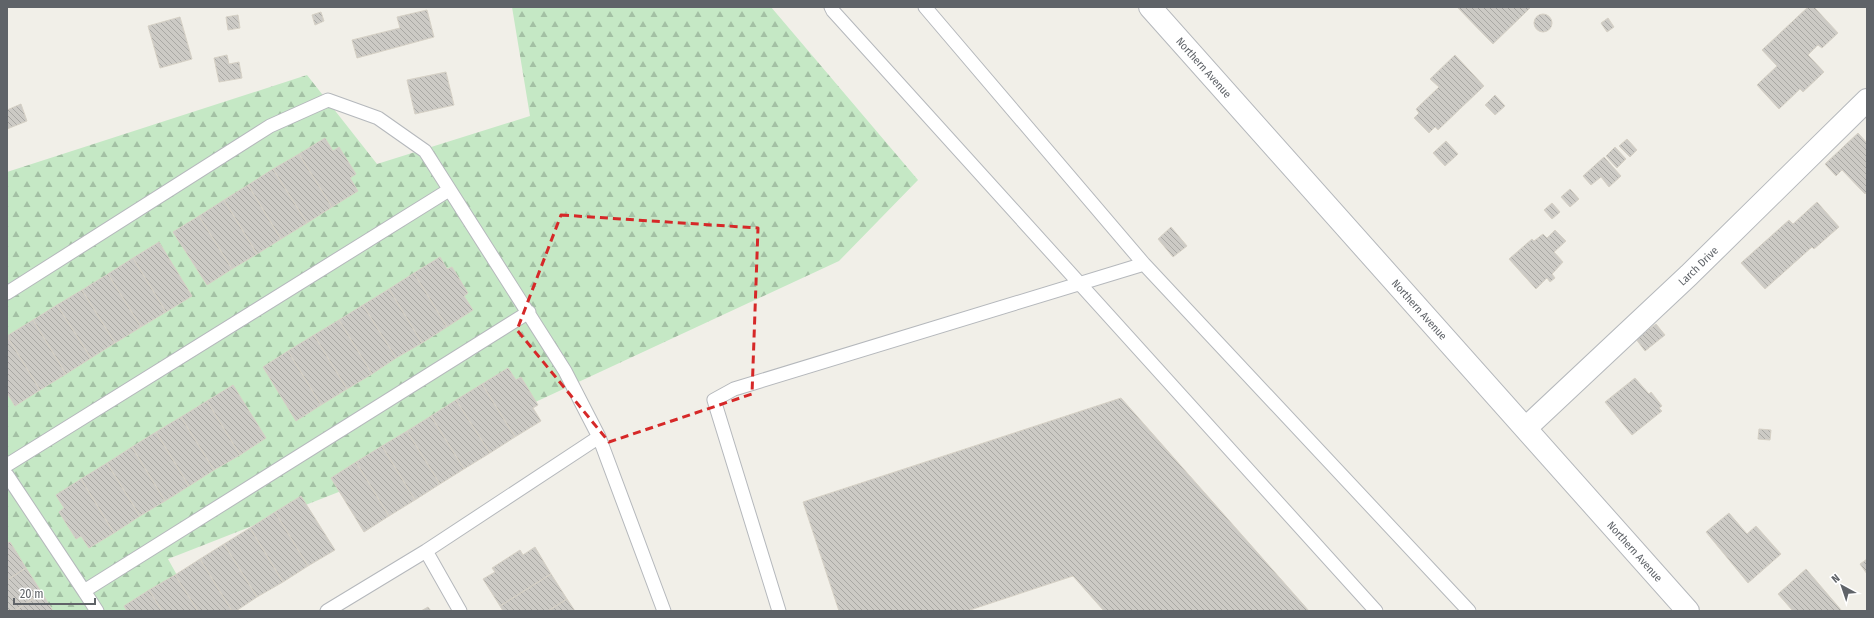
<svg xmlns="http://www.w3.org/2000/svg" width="1874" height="618" viewBox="0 0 1874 618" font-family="'Fira Sans Condensed',sans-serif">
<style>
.forest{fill:url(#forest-firs)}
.building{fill:url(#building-back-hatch);stroke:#d6d1c6}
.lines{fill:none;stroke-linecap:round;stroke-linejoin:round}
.service-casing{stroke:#b5b8bc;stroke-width:15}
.minor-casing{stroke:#b5b8bc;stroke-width:24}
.service{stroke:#fff;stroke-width:13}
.minor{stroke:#fff;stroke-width:22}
.marked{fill:none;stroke:#d62828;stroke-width:3;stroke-dasharray:8 5;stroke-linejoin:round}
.labels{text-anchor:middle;stroke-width:3;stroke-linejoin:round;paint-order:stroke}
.street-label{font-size:11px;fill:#5f6368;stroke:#fff}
</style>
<defs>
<pattern id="forest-firs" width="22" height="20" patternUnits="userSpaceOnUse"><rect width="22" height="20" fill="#c5e8c5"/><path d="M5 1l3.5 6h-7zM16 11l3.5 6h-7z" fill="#a3c0a4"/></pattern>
<pattern id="building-back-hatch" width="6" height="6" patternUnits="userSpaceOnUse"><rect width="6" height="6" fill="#cccac5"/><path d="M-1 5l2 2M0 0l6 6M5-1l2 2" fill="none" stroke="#a9a8a4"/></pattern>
</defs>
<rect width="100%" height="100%" fill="#f1efe8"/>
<path class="forest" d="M 512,7 L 771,7 L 918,180 L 839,261 L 359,484 L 168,559 L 197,611 L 7,611 L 7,172 L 307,75 L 377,164 L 530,116 Z"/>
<path class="building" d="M 1457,7 L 1528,7 L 1530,8 L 1493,44 Z
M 1808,7 L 1814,7 L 1838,33 L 1822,48 L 1818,45 L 1808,55 L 1824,72 L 1803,92 L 1800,89 L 1779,109 L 1757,85 L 1777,66 L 1762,50 Z
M 427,10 L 434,37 L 357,58 L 352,40 L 400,28 L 397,17 Z
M 321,12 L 324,21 L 315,25 L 312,15 Z
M1534 23a9 9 0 1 1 18 0a9 9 0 1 1-18 0Z
M 238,15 L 240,28 L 228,30 L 226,17 Z
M 180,17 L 192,59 L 160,68 L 148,26 Z
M 1608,18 L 1614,27 L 1607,32 L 1601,23 Z
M 227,55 L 229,64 L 239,62 L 242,78 L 219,82 L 214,58 Z
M 1455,55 L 1484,86 L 1438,130 L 1435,127 L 1429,133 L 1414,118 L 1419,113 L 1416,109 L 1439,87 L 1430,79 Z
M 446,72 L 454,105 L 415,114 L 407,80 Z
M 1495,95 L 1505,106 L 1495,115 L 1485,105 Z
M 21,104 L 27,121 L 7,129 L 7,110 Z
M 1858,133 L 1867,143 L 1867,192 L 1865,194 L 1842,170 L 1836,176 L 1825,164 Z
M 325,138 L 333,151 L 339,147 L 356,174 L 350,178 L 358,191 L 332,207 L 299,154 Z
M 1627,139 L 1637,150 L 1630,157 L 1619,146 Z
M 1446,141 L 1458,154 L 1445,166 L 1433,153 Z
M 1615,147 L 1626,159 L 1617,168 L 1606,156 Z
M 299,154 L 332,207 L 307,223 L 273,169 Z
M 1604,157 L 1621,176 L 1609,187 L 1601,177 L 1591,185 L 1583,176 Z
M 273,169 L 307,223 L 281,239 L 248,185 Z
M 248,185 L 281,239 L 257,254 L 224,200 Z
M 1570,189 L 1579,199 L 1570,207 L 1561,197 Z
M 224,200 L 257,254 L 232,269 L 199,216 Z
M 1817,202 L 1839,227 L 1814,249 L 1812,247 L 1765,289 L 1741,263 L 1789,220 L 1793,224 Z
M 1552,203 L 1560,212 L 1552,219 L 1544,210 Z
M 199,216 L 232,269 L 207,285 L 173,232 Z
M 1171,227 L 1187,246 L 1173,257 L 1158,239 Z
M 1555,230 L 1566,241 L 1554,252 L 1563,262 L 1552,274 L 1555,278 L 1550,282 L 1547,278 L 1536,289 L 1509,259 L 1532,239 L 1534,241 L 1543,234 L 1547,238 Z
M 159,242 L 192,296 L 166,312 L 133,258 Z
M 440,257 L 447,269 L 452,267 L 468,293 L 464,296 L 473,310 L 447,327 L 414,273 Z
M 133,258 L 166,312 L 141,327 L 108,274 Z
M 414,273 L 447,327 L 422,343 L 389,289 Z
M 108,274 L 141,327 L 115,343 L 82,290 Z
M 389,289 L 422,343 L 396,358 L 363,305 Z
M 82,290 L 115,343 L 91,358 L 57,305 Z
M 57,305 L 91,358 L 66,374 L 33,320 Z
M 363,305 L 396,358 L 372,374 L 339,320 Z
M 33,320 L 66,374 L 40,390 L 7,336 Z
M 339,320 L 372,374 L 347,389 L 314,335 Z
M 1656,324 L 1665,335 L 1645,351 L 1636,339 Z
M 314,335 L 347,389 L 321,405 L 288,351 Z
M 7,336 L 40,390 L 15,406 L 7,393 Z
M 288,351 L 321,405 L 296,421 L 263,367 Z
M 508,368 L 516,380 L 521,377 L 538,405 L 533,408 L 541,421 L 515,437 L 482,384 Z
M 1635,378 L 1649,394 L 1651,392 L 1662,406 L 1659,408 L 1662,411 L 1632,435 L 1605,402 Z
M 482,384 L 515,437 L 490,453 L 456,400 Z
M 233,385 L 266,438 L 240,455 L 207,401 Z
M 1121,398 L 1309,611 L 1104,611 L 1073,576 L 967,611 L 839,611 L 803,502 Z
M 456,400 L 490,453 L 464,469 L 431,416 Z
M 207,401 L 240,455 L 214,470 L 181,417 Z
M 431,416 L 464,469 L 440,484 L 407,431 Z
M 181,417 L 214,470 L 189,486 L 156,432 Z
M 1759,429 L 1771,430 L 1770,440 L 1758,439 Z
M 407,431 L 440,484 L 415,500 L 382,446 Z
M 156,432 L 189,486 L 165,501 L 132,447 Z
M 382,446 L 415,500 L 389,516 L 356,462 Z
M 132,447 L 165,501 L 140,516 L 107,463 Z
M 356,462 L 389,516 L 364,532 L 331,478 Z
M 107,463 L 140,516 L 114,533 L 81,479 Z
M 81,479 L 114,533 L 89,548 L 81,536 L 76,539 L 59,512 L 64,508 L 56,495 Z
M 301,496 L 335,550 L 308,566 L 275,512 Z
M 275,512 L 308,566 L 283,582 L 250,528 Z
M 1729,513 L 1747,534 L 1756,526 L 1781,554 L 1748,583 L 1706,532 Z
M 250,528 L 283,582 L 257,597 L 224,544 Z
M 10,542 L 26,568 L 7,580 L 7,543 Z
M 224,544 L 257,597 L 236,611 L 232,611 L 200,559 Z
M 535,547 L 551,574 L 500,606 L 483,579 L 495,572 L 492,568 L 520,550 L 523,555 Z
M 200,559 L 232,611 L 198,611 L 175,575 Z
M 1867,559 L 1867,574 L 1860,564 Z
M 26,568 L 42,593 L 14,611 L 7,611 L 7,580 Z
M 1806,569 L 1842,611 L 1793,611 L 1778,594 Z
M 551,574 L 567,599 L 548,611 L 503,611 L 500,606 Z
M 175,575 L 198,611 L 162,611 L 149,590 Z
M 149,590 L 162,611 L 127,611 L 124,606 Z
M 42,593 L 53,611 L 14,611 Z
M 567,599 L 575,611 L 548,611 Z
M 428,607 L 431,611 L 421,611 Z"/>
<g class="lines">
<defs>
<path id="service" d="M 831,7 L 833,11 L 1376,611
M 925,7 L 1144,264
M 7,293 L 270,126 L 328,100 L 378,118 L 425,151 L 565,371 L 599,437 L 664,611
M 7,465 L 449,190
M 7,475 L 84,591
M 426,551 L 460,611
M 97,611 L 84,591 L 529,312
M 327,611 L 426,551 L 599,437
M 779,611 L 714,400 L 734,389 L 1144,264 L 1469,611"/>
<g id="minor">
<path id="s1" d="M 1150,7 L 1688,611"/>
<path id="s2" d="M 1527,427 L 1689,275 L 1867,100"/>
</g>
</defs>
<use href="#service" class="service-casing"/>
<use href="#minor" class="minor-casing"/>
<use href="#service" class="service"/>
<use href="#minor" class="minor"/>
</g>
<path class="marked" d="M 561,215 L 758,228 L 752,394 L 609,442 L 517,330 Z"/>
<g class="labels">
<g class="street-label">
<text dy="4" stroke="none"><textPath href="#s1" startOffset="81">Northern Avenue</textPath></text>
<text dy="4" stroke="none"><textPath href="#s2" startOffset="235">Larch Drive</textPath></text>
<text dy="4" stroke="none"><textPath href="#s1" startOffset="405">Northern Avenue</textPath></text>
<text dy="4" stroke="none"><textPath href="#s1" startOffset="729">Northern Avenue</textPath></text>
</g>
</g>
<rect width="1874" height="618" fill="none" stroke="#5f6368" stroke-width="16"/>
<g transform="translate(1842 586) rotate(320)" stroke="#ffffff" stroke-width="3" paint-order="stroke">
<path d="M0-3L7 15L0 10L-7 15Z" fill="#5f6368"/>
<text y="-6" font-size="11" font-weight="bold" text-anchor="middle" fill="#5f6368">N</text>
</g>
<path d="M14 598v6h81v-6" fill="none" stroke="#5f6368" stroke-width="2"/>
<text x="20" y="598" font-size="12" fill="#5f6368" stroke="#ffffff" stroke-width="3" paint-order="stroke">20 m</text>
</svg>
